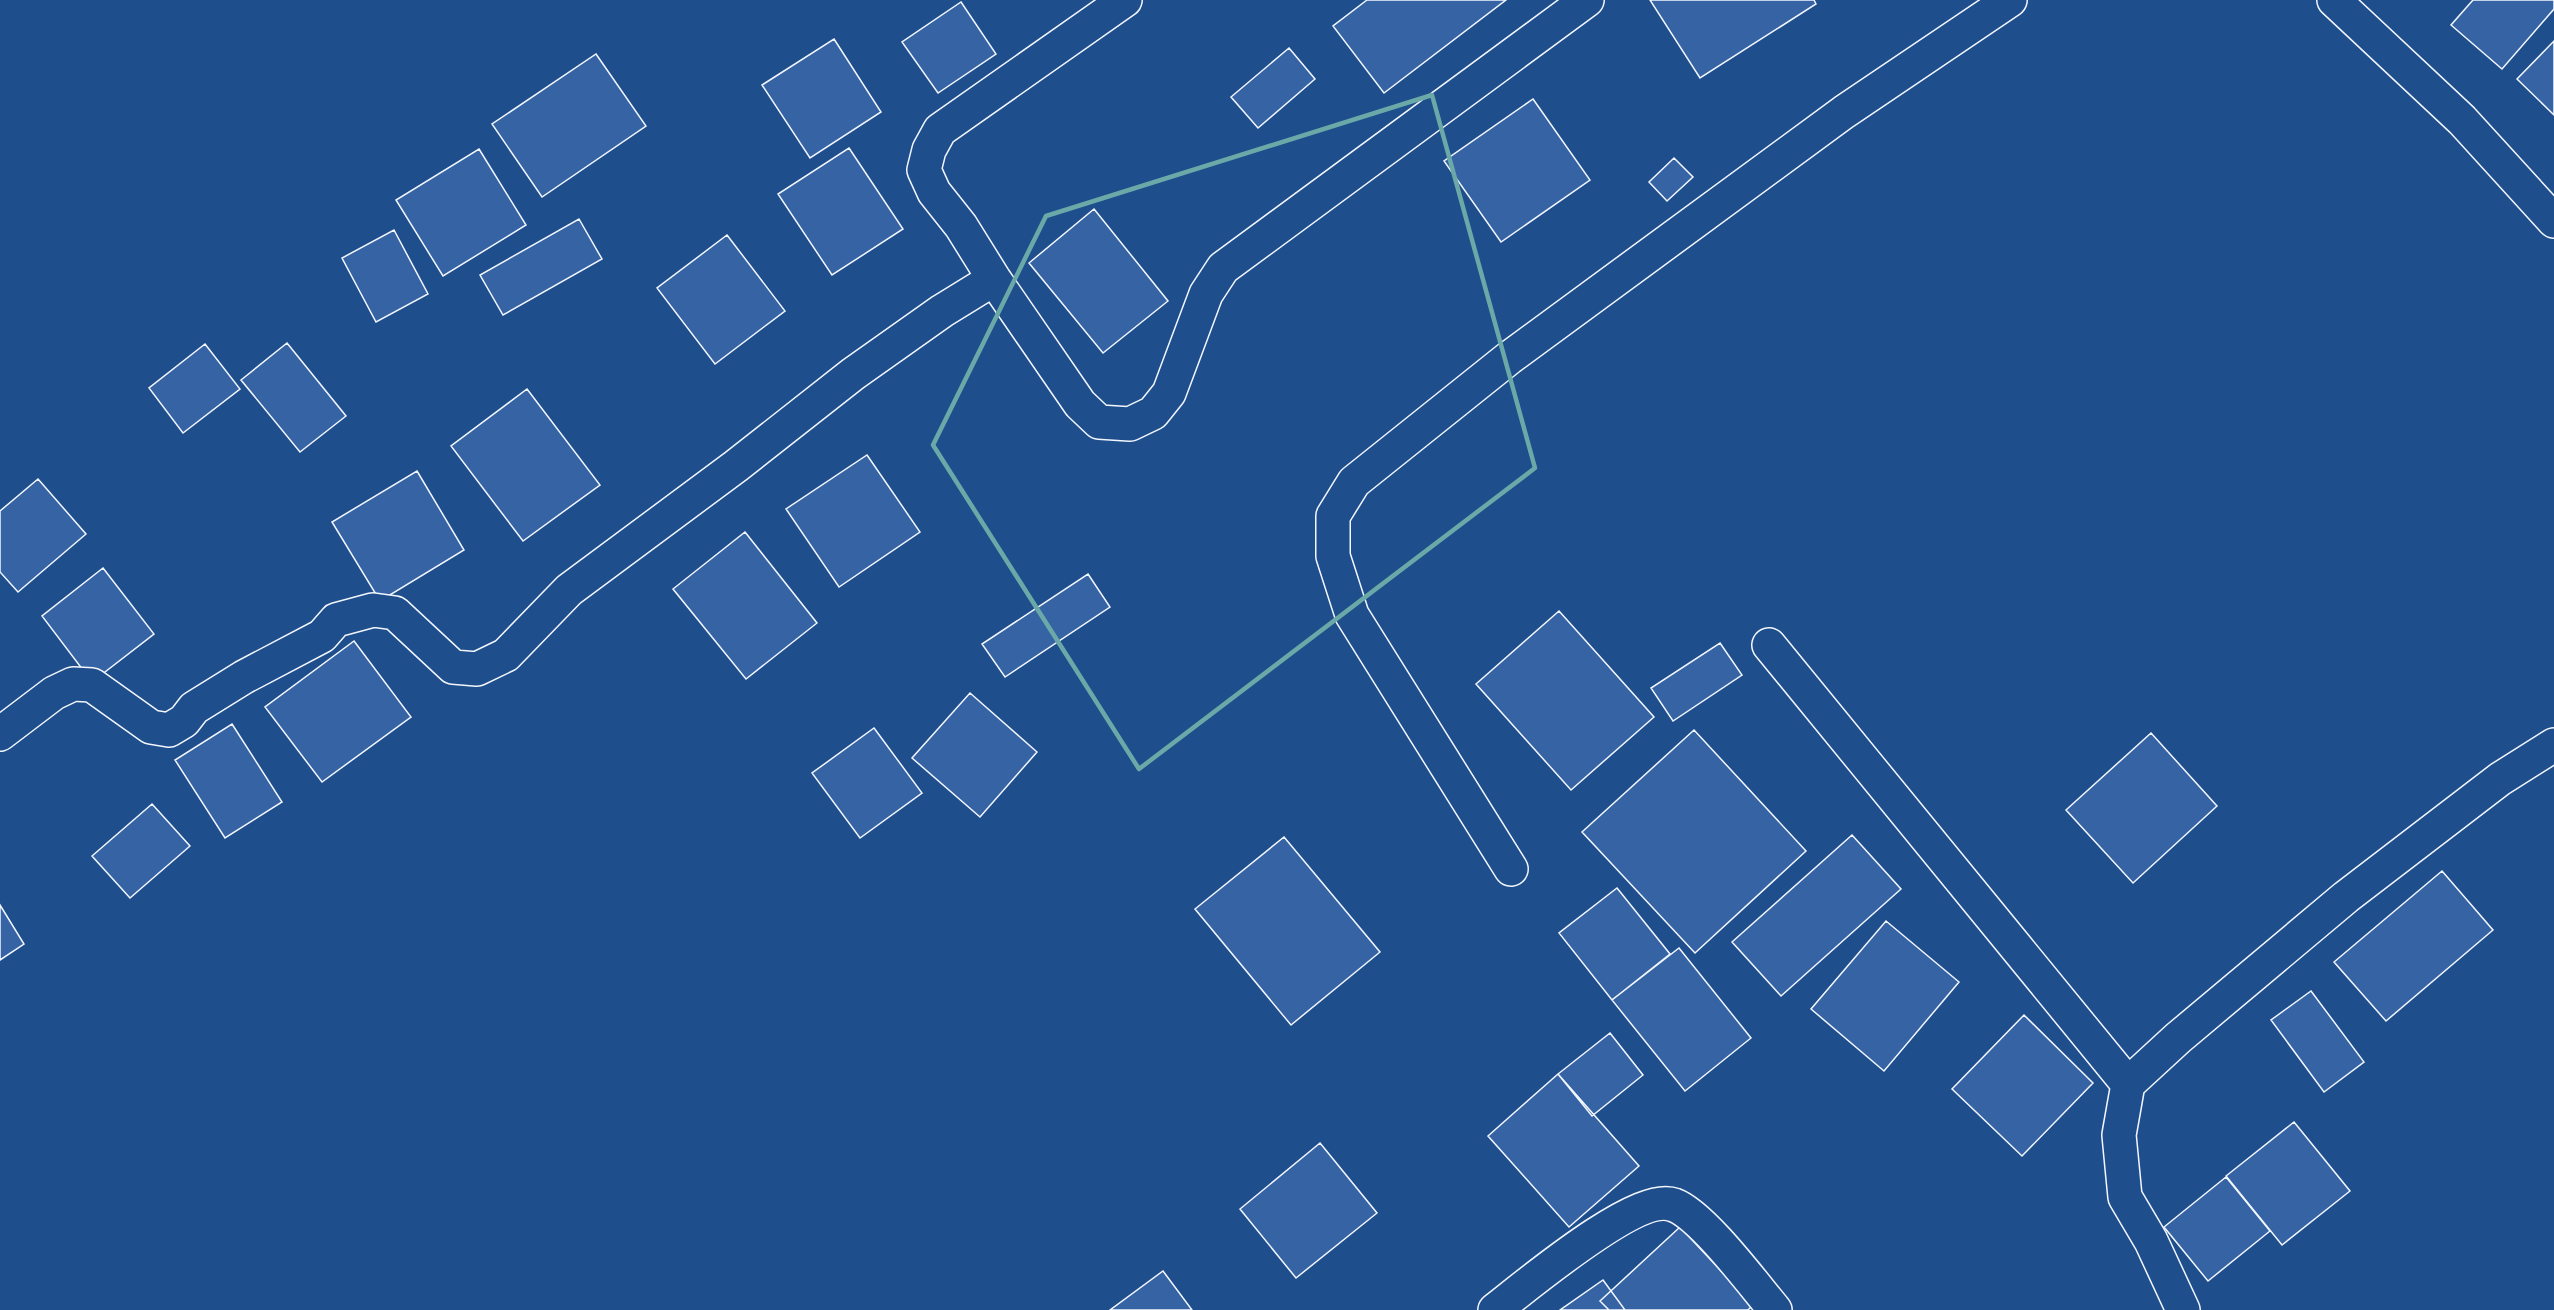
<svg xmlns="http://www.w3.org/2000/svg" width="2554" height="1310" viewBox="0 0 2554 1310" font-family="'DM Sans',sans-serif">
<style>
.building{fill:#3563a3;stroke:#f2f6ff;stroke-width:1.5}
.lines{fill:none;stroke-linecap:round;stroke-linejoin:round}
.minor-casing{stroke:#f2f6ff;stroke-width:36}
.tertiary-casing{stroke:#f2f6ff;stroke-width:36}
.minor{stroke:#1f4e8c;stroke-width:33}
.tertiary{stroke:#1f4e8c;stroke-width:33}
.marked{fill:none;stroke:#6aa9a8;stroke-width:4.5;stroke-linejoin:round}
</style>
<rect width="100%" height="100%" fill="#1f4e8c"/>
<path class="building" d="M 1367,0 L 1506,0 L 1384,93 L 1333,26 Z
M 1650,0 L 1814,0 L 1816,4 L 1700,78 Z
M 2473,0 L 2554,0 L 2554,9 L 2502,69 L 2451,25 Z
M 961,2 L 996,54 L 938,93 L 902,42 Z
M 834,39 L 881,112 L 810,158 L 762,85 Z
M 2554,41 L 2554,115 L 2517,79 Z
M 1289,48 L 1315,79 L 1258,128 L 1231,97 Z
M 596,54 L 646,126 L 542,197 L 492,124 Z
M 1533,99 L 1590,180 L 1501,242 L 1444,161 Z
M 849,148 L 903,229 L 832,275 L 778,194 Z
M 479,149 L 526,225 L 443,276 L 396,200 Z
M 1674,158 L 1693,177 L 1667,201 L 1649,182 Z
M 1094,209 L 1168,301 L 1103,353 L 1029,263 Z
M 579,219 L 602,259 L 503,315 L 480,275 Z
M 394,230 L 428,294 L 376,322 L 342,258 Z
M 727,235 L 785,311 L 715,364 L 657,288 Z
M 287,343 L 346,416 L 300,452 L 241,380 Z
M 205,344 L 240,389 L 183,433 L 149,388 Z
M 527,389 L 600,485 L 523,541 L 451,446 Z
M 867,455 L 920,532 L 839,587 L 786,509 Z
M 417,471 L 464,550 L 380,601 L 332,522 Z
M 38,479 L 86,534 L 18,592 L 0,572 L 0,511 Z
M 745,532 L 817,623 L 746,679 L 673,589 Z
M 103,568 L 154,634 L 92,682 L 42,616 Z
M 1088,574 L 1110,607 L 1005,677 L 982,644 Z
M 1559,611 L 1654,717 L 1571,790 L 1476,684 Z
M 354,641 L 411,717 L 322,782 L 265,707 Z
M 1720,643 L 1742,675 L 1673,721 L 1651,688 Z
M 970,693 L 1037,752 L 980,817 L 912,758 Z
M 232,724 L 282,802 L 225,838 L 175,760 Z
M 874,728 L 922,793 L 860,838 L 812,773 Z
M 1694,730 L 1806,851 L 1695,953 L 1582,832 Z
M 2151,733 L 2217,806 L 2133,883 L 2066,810 Z
M 152,804 L 190,846 L 130,898 L 92,856 Z
M 1852,835 L 1901,889 L 1781,996 L 1732,942 Z
M 1284,837 L 1380,952 L 1291,1025 L 1195,909 Z
M 2442,871 L 2493,930 L 2386,1021 L 2334,962 Z
M 1617,888 L 1670,954 L 1612,1000 L 1559,933 Z
M 0,905 L 24,944 L 0,960 Z
M 1886,921 L 1959,982 L 1884,1071 L 1811,1009 Z
M 1679,948 L 1751,1038 L 1685,1091 L 1612,1000 Z
M 2311,991 L 2364,1062 L 2324,1092 L 2271,1020 Z
M 2024,1015 L 2093,1083 L 2022,1156 L 1952,1089 Z
M 1610,1033 L 1643,1075 L 1592,1116 L 1558,1074 Z
M 1558,1074 L 1639,1166 L 1569,1227 L 1488,1136 Z
M 2294,1122 L 2350,1191 L 2282,1245 L 2226,1176 Z
M 1320,1143 L 1377,1213 L 1296,1278 L 1240,1209 Z
M 2226,1177 L 2270,1231 L 2208,1281 L 2164,1227 Z
M 1680,1227 L 1753,1305 L 1748,1310 L 1609,1310 L 1600,1301 Z
M 1163,1271 L 1192,1310 L 1110,1310 Z
M 1603,1280 L 1625,1310 L 1560,1310 Z"/>
<g class="lines">
<defs>
<path id="minor" d="M 994,279 L 961,226 L 934,192 L 924,170 L 929,150 L 940,130 L 1125,0
M 1769,645 L 2128,1084
M 0,734 L 54,693 L 73,684 L 92,685 L 151,727 L 169,730 L 184,721 L 194,708 L 244,677 L 322,636 L 336,620 L 373,610 L 395,613 L 453,667 L 477,669 L 506,655 L 569,590 L 736,466 L 853,374 L 942,311 L 994,279 L 1080,404 L 1099,422 L 1130,424 L 1153,413 L 1169,393 L 1206,294 L 1223,268 L 1587,0
M 1511,869 L 1352,615 L 1333,556 L 1333,516 L 1354,482 L 1509,358 L 1844,112 L 2010,0
M 1495,1310 C 1525,1287 1638,1191 1674,1205 C 1702,1215 1754,1285 1775,1310
M 2183,1310 L 2151,1241 L 2125,1197 L 2119,1135 L 2128,1084 L 2178,1038 L 2346,897 L 2500,779 L 2554,745"/>
<path id="tertiary" d="M 2334,0 L 2462,120 L 2554,221"/>
</defs>
<use href="#minor" class="minor-casing"/>
<use href="#tertiary" class="tertiary-casing"/>
<use href="#minor" class="minor"/>
<use href="#tertiary" class="tertiary"/>
</g>
<path class="marked" d="M 1432,95 L 1535,468 L 1139,769 L 933,445 L 1046,216 Z"/>
</svg>
